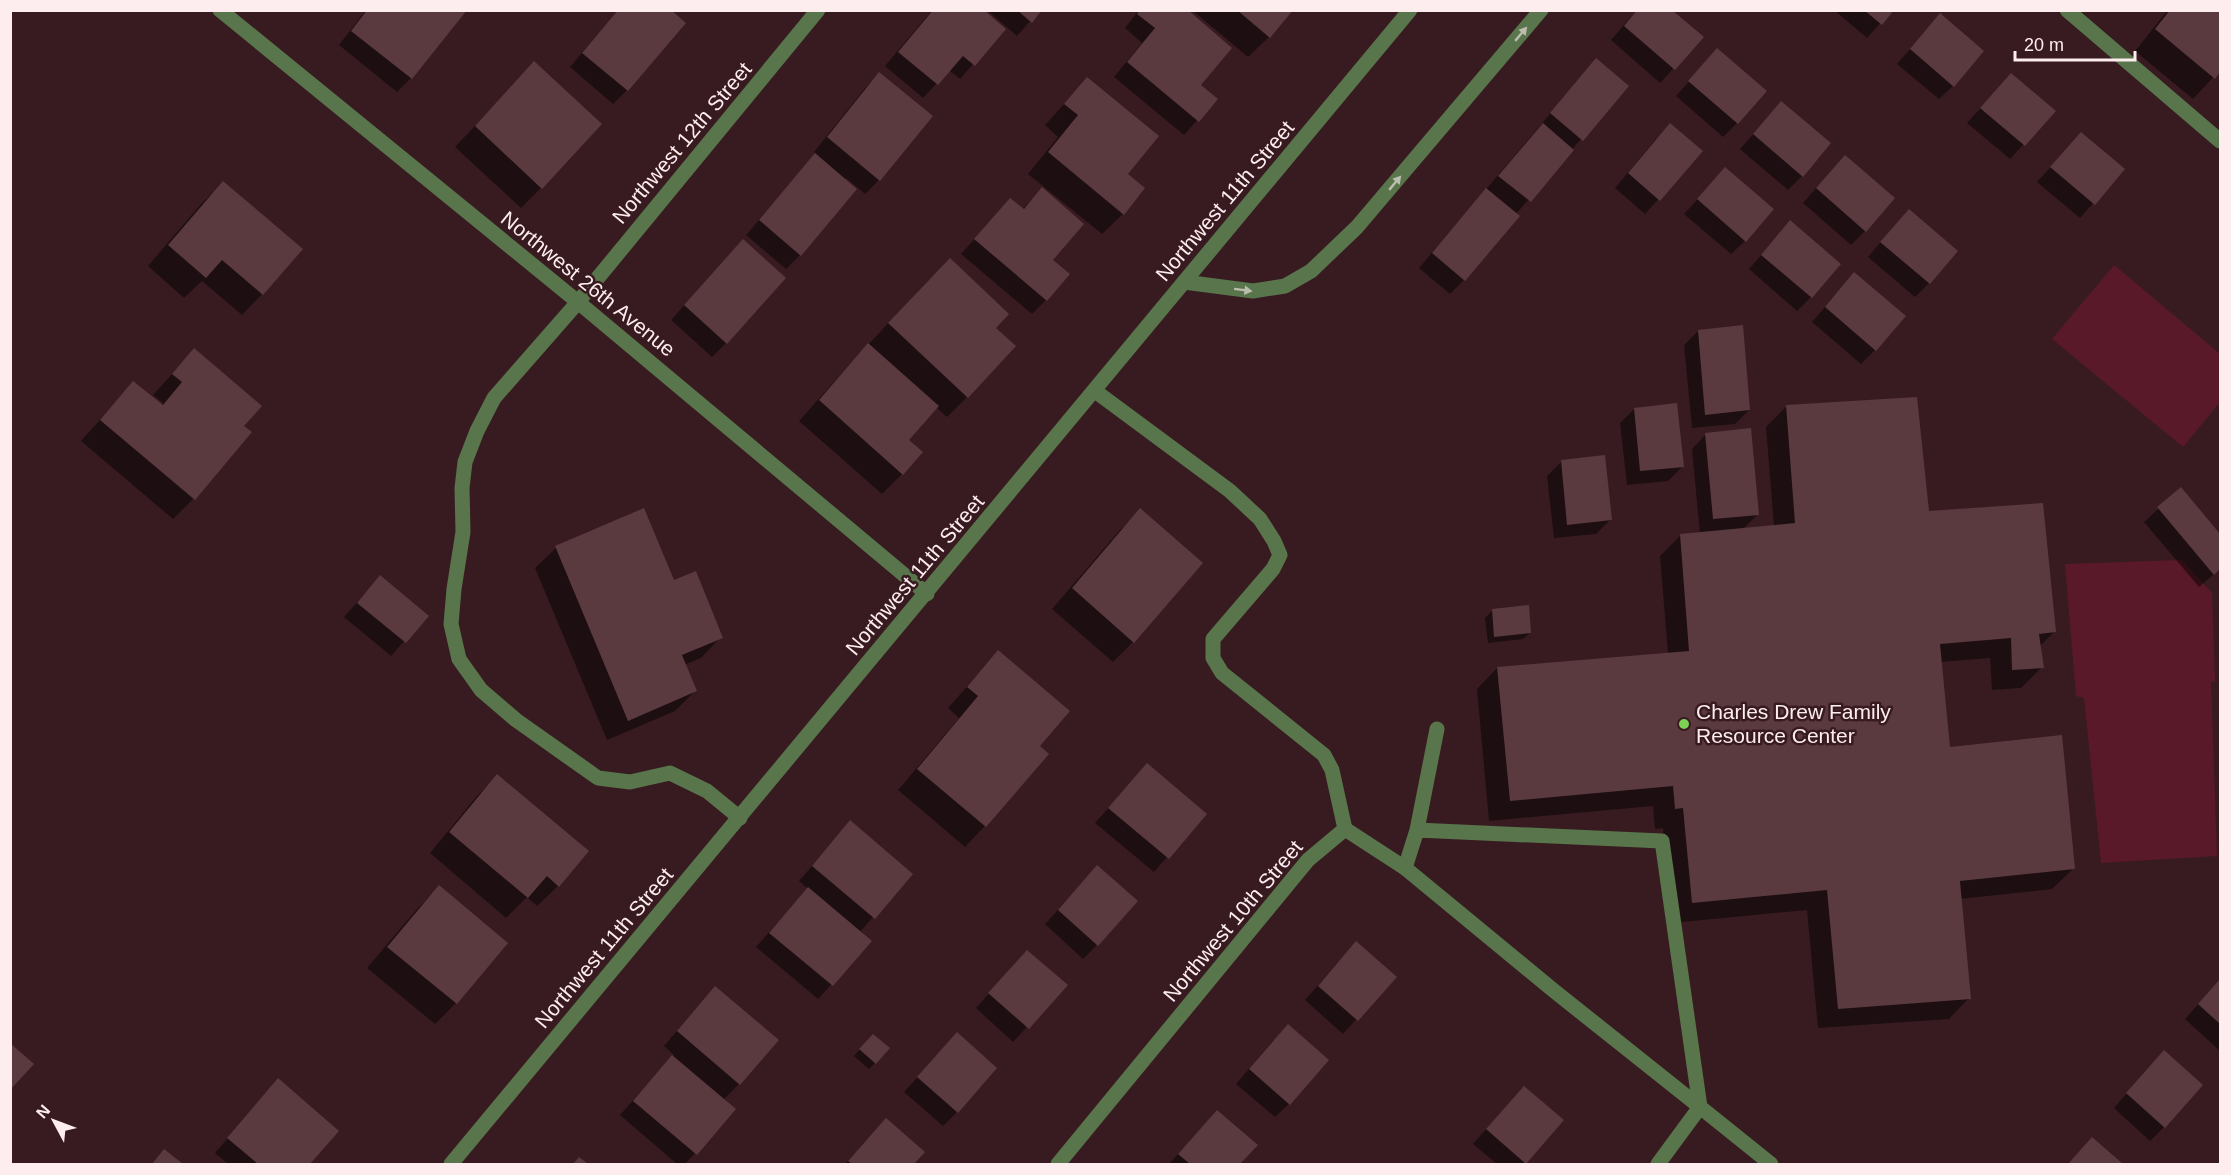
<svg xmlns="http://www.w3.org/2000/svg" width="2231" height="1175" viewBox="0 0 2231 1175" font-family="Arial,sans-serif">
<style>
.green{fill:#591929}
.shadow{fill:#0007}
.building{fill:#5a3a3f}
.lines{fill:none;stroke-linecap:round;stroke-linejoin:round}
.lane{stroke:#58754c;stroke-width:15}
.street{stroke:#58754c;stroke-width:15}
.oneway{fill:#bcbdae}
.poi-dot{fill:#7cd155;stroke:#381b20;stroke-width:2}
.labels{text-anchor:middle;stroke-width:5;stroke-linejoin:round;paint-order:stroke}
.street-label{font-size:21px;fill:#feedef;stroke:#381b20}
.poi-label{font-size:21px;fill:#feedef;stroke:#381b20;text-anchor:start}
</style>
<rect width="100%" height="100%" fill="#381b20"/>
<path class="green" d="M 2114,265 L 2220,354 L 2220,402 L 2183,447 L 2052,339 Z
M 2182,560 L 2212,593 L 2215,681 L 2211,682 L 2217,856 L 2101,863 L 2084,698 L 2076,696 L 2065,564 Z"/>
<path class="shadow" d="M 366,10 L 465,10 L 411,78 L 397,92 L 339,45 Z
M 618,10 L 627,90 L 613,104 L 570,67 Z
M 932,10 L 981,10 L 1004,29 L 960,79 L 949,70 L 923,98 L 885,66 Z
M 987,10 L 1040,10 L 1017,36 Z
M 1139,10 L 1185,10 L 1199,85 L 1216,99 L 1184,135 L 1114,77 L 1142,43 L 1125,28 Z
M 1192,10 L 1290,10 L 1269,37 L 1248,57 Z
M 1637,10 L 1701,38 L 1660,83 L 1611,40 Z
M 1834,10 L 1892,10 L 1867,38 Z
M 2168,10 L 2220,10 L 2220,70 L 2193,99 L 2135,51 Z
M 1940,15 L 1953,86 L 1939,99 L 1897,64 Z
M 1717,50 L 1737,123 L 1723,137 L 1676,96 Z
M 1596,60 L 1627,86 L 1516,214 L 1464,280 L 1450,294 L 1419,268 Z
M 534,63 L 541,188 L 521,208 L 455,147 Z
M 879,74 L 879,180 L 865,194 L 846,178 L 800,255 L 786,269 L 746,235 L 817,154 L 814,152 L 865,88 Z
M 2011,75 L 2054,111 L 2010,159 L 1967,123 Z
M 1087,79 L 1126,175 L 1123,214 L 1102,234 L 1028,174 L 1058,137 L 1045,125 Z
M 1781,103 L 1802,176 L 1788,190 L 1740,149 Z
M 2081,134 L 2123,170 L 2080,218 L 2037,182 Z
M 1656,139 L 1701,152 L 1645,214 L 1615,188 Z
M 1725,169 L 1745,241 L 1731,254 L 1684,214 Z
M 1831,171 L 1865,231 L 1851,245 L 1803,203 Z
M 223,183 L 262,294 L 242,315 L 202,281 L 184,298 L 148,266 L 202,203 Z
M 1042,189 L 1051,260 L 1046,300 L 1032,314 L 961,254 L 1010,200 L 1022,210 Z
M 1790,222 L 1811,297 L 1797,311 L 1749,269 Z
M 1895,225 L 1929,283 L 1915,297 L 1868,257 Z
M 729,255 L 726,343 L 712,357 L 671,320 Z
M 1854,274 L 1875,350 L 1861,364 L 1812,322 Z
M 929,280 L 994,328 L 967,397 L 947,417 L 936,407 L 907,440 L 902,474 L 882,494 L 799,421 L 848,366 Z
M 1698,331 L 1749,410 L 1735,424 L 1692,428 L 1684,345 Z
M 194,350 L 242,427 L 193,499 L 173,519 L 81,441 L 133,383 L 161,406 L 163,403 L 153,395 Z
M 1786,407 L 1927,513 L 2054,632 L 2039,647 L 2042,667 L 2021,688 L 1992,690 L 1990,658 L 1940,662 L 1948,749 L 2073,869 L 2052,889 L 1960,899 L 1969,998 L 1949,1019 L 1818,1028 L 1807,910 L 1672,923 L 1663,828 L 1655,829 L 1653,806 L 1489,821 L 1477,689 L 1497,668 L 1668,654 L 1660,556 L 1680,536 L 1700,534 L 1692,449 L 1706,434 L 1758,514 L 1742,530 L 1774,526 L 1766,427 Z
M 1634,409 L 1682,467 L 1668,481 L 1627,485 L 1620,423 Z
M 1562,461 L 1610,520 L 1596,534 L 1554,538 L 1547,476 Z
M 2180,489 L 2220,537 L 2220,569 L 2199,587 L 2144,522 Z
M 1141,510 L 1133,642 L 1113,662 L 1052,609 L 1120,530 Z
M 556,548 L 674,582 L 721,637 L 701,658 L 684,665 L 695,691 L 675,711 L 607,740 L 535,568 Z
M 380,577 L 426,616 L 391,656 L 344,617 Z
M 1492,611 L 1530,633 L 1523,639 L 1488,643 L 1485,618 Z
M 998,652 L 1038,746 L 985,826 L 965,847 L 898,790 L 959,718 L 948,708 Z
M 1147,765 L 1205,814 L 1154,872 L 1095,823 Z
M 498,776 L 558,886 L 537,906 L 527,897 L 506,918 L 430,853 L 477,796 Z
M 850,822 L 911,874 L 859,933 L 870,941 L 818,999 L 756,947 L 808,889 L 799,881 Z
M 1097,867 L 1097,945 L 1083,959 L 1045,924 Z
M 439,887 L 506,943 L 456,1003 L 435,1024 L 367,968 L 418,908 Z
M 1343,957 L 1394,977 L 1343,1034 L 1305,1000 Z
M 1013,966 L 1066,985 L 1013,1042 L 976,1008 Z
M 2220,980 L 2220,1051 L 2185,1019 Z
M 702,1002 L 739,1084 L 723,1100 L 734,1109 L 685,1164 L 677,1164 L 620,1115 L 674,1055 L 664,1046 Z
M 957,1034 L 957,1112 L 943,1126 L 904,1092 Z
M 1274,1040 L 1289,1104 L 1275,1117 L 1236,1084 Z
M 866,1042 L 875,1063 L 869,1069 L 854,1056 Z
M 2150,1066 L 2164,1127 L 2150,1141 L 2114,1108 Z
M 278,1080 L 337,1131 L 308,1164 L 228,1164 L 215,1153 Z
M 1510,1102 L 1562,1121 L 1523,1164 L 1497,1164 L 1473,1144 Z
M 1203,1126 L 1255,1145 L 1238,1164 L 1169,1164 Z
M 872,1134 L 923,1152 L 912,1164 L 845,1164 Z
M 2093,1139 L 2121,1164 L 2069,1164 Z"/>
<path class="building" d="M 367,10 L 467,10 L 412,79 L 351,31 Z
M 618,10 L 671,10 L 686,23 L 628,91 L 582,53 Z
M 933,10 L 984,10 L 1006,29 L 975,66 L 963,56 L 938,85 L 898,52 Z
M 1017,10 L 1042,10 L 1032,23 Z
M 1140,10 L 1188,10 L 1232,48 L 1201,85 L 1218,99 L 1199,122 L 1127,62 L 1155,28 L 1137,14 Z
M 1237,10 L 1293,10 L 1270,38 Z
M 1637,10 L 1672,10 L 1704,37 L 1675,70 L 1624,26 Z
M 1864,10 L 1894,10 L 1882,25 Z
M 2170,10 L 2220,10 L 2220,72 L 2215,79 L 2155,29 Z
M 1940,13 L 1984,51 L 1954,87 L 1910,49 Z
M 1717,48 L 1767,91 L 1738,124 L 1688,81 Z
M 1596,58 L 1629,86 L 1583,141 L 1550,113 Z
M 534,61 L 602,124 L 542,189 L 475,126 Z
M 879,72 L 933,116 L 880,181 L 827,137 Z
M 2011,73 L 2056,111 L 2025,146 L 1980,108 Z
M 1087,77 L 1159,136 L 1128,174 L 1145,188 L 1124,215 L 1048,152 L 1078,115 L 1064,104 Z
M 1781,101 L 1831,143 L 1803,177 L 1753,134 Z
M 1543,123 L 1574,150 L 1531,202 L 1498,176 Z
M 1670,123 L 1703,151 L 1660,201 L 1628,173 Z
M 2081,132 L 2125,169 L 2095,205 L 2050,167 Z
M 815,153 L 857,189 L 801,256 L 759,220 Z
M 1845,155 L 1895,198 L 1866,232 L 1816,188 Z
M 1725,167 L 1774,209 L 1746,242 L 1697,199 Z
M 223,181 L 303,249 L 263,295 L 222,260 L 206,278 L 168,245 Z
M 1042,187 L 1084,224 L 1053,260 L 1070,274 L 1047,301 L 974,239 L 1010,198 L 1024,209 Z
M 1486,188 L 1520,216 L 1465,281 L 1432,253 Z
M 1909,209 L 1958,251 L 1930,284 L 1880,242 Z
M 1790,220 L 1841,264 L 1812,298 L 1761,255 Z
M 743,239 L 786,278 L 727,344 L 684,305 Z
M 950,258 L 1009,314 L 996,328 L 1016,346 L 968,398 L 888,323 Z
M 1854,272 L 1906,316 L 1876,351 L 1825,307 Z
M 1743,325 L 1750,410 L 1705,415 L 1698,330 Z
M 868,343 L 939,406 L 909,440 L 923,452 L 903,475 L 819,400 Z
M 194,348 L 262,406 L 244,426 L 252,432 L 195,500 L 100,420 L 133,381 L 163,405 L 182,382 L 172,374 Z
M 1917,397 L 1929,511 L 2043,503 L 2056,632 L 2039,634 L 2044,668 L 2012,670 L 2011,638 L 1940,644 L 1950,747 L 2062,735 L 2075,869 L 1960,881 L 1971,999 L 1838,1009 L 1827,890 L 1692,903 L 1683,808 L 1675,809 L 1673,786 L 1510,801 L 1497,667 L 1689,651 L 1680,534 L 1795,523 L 1786,405 Z
M 1677,403 L 1684,467 L 1640,471 L 1634,408 Z
M 1751,428 L 1759,515 L 1713,519 L 1705,433 Z
M 1605,455 L 1612,520 L 1567,525 L 1561,460 Z
M 2181,487 L 2220,534 L 2220,569 L 2214,575 L 2157,507 Z
M 644,508 L 674,580 L 696,571 L 723,638 L 682,655 L 697,691 L 628,721 L 555,546 Z
M 1140,508 L 1203,563 L 1134,643 L 1072,588 Z
M 380,575 L 429,616 L 406,643 L 357,603 Z
M 1529,605 L 1531,633 L 1494,637 L 1492,609 Z
M 998,650 L 1070,711 L 1040,746 L 1049,754 L 986,827 L 917,769 L 978,696 L 967,687 Z
M 1147,763 L 1207,814 L 1169,859 L 1108,808 Z
M 497,774 L 589,851 L 559,887 L 547,876 L 528,898 L 449,832 Z
M 850,820 L 913,874 L 875,919 L 812,866 Z
M 1097,865 L 1138,901 L 1098,946 L 1058,910 Z
M 439,885 L 508,943 L 457,1004 L 387,947 Z
M 808,887 L 872,941 L 833,986 L 769,933 Z
M 1356,941 L 1397,977 L 1358,1021 L 1318,986 Z
M 1027,950 L 1068,985 L 1029,1029 L 988,993 Z
M 2220,979 L 2220,1024 L 2198,1004 Z
M 715,986 L 779,1040 L 740,1085 L 677,1031 Z
M 1288,1024 L 1329,1060 L 1290,1105 L 1249,1069 Z
M 957,1032 L 997,1068 L 958,1113 L 917,1077 Z
M 873,1034 L 890,1048 L 876,1064 L 859,1049 Z
M 10,1043 L 34,1064 L 10,1090 Z
M 2164,1050 L 2203,1085 L 2165,1128 L 2126,1093 Z
M 672,1055 L 736,1109 L 697,1155 L 633,1101 Z
M 278,1078 L 339,1131 L 310,1164 L 258,1164 L 227,1138 Z
M 1524,1086 L 1564,1120 L 1526,1164 L 1486,1129 Z
M 1217,1110 L 1258,1145 L 1240,1164 L 1190,1164 L 1178,1154 Z
M 886,1118 L 925,1152 L 914,1164 L 852,1164 L 848,1161 Z
M 2092,1137 L 2123,1164 L 2068,1164 Z
M 164,1149 L 183,1164 L 152,1164 Z
M 579,1157 L 588,1164 L 573,1164 Z"/>
<g class="lines">
<path class="lane" d="M 1184,282 L 1253,291 L 1285,286 L 1311,271 L 1357,227 L 1541,10
M 578,302 L 494,398 L 477,431 L 465,462 L 462,488 L 463,532 L 454,589 L 451,624 L 459,659 L 481,690 L 516,720 L 598,778 L 630,782 L 670,773 L 707,791 L 740,818
M 1095,391 L 1230,491 L 1260,519 L 1274,541 L 1280,555 L 1273,569 L 1213,639 L 1213,658 L 1222,673 L 1324,755 L 1332,770 L 1345,829
M 1417,830 L 1437,729
M 1405,868 L 1417,830 L 1662,841 L 1700,1107 L 1771,1164"/>
<path class="street" d="M 220,10 L 578,302 L 927,594
M 2067,10 L 2220,141
M 578,302 L 818,10
M 451,1164 L 1410,10
M 1058,1164 L 1308,860 L 1345,829 L 1405,868 L 1553,990 L 1700,1107 L 1658,1164"/>
</g>
<defs><path id="oneway-solid" d="M-6-.8H1V-3.2L6.5 0L1 3.2V.8H-6Z" transform="scale(1.5)"/></defs>
<g class="oneway">
<use href="#oneway-solid" transform="translate(1521 34) rotate(-50)"/>
<use href="#oneway-solid" transform="translate(1395 183) rotate(-50)"/>
<use href="#oneway-solid" transform="translate(1243 290) rotate(7)"/>
</g>
<circle class="poi-dot" cx="1684" cy="724" r="6"/>
<g class="labels">
<g class="street-label">
<text transform="translate(682 143) rotate(-50)" y="7">Northwest 12th Street</text>
<text transform="translate(1225 201) rotate(-50)" y="7">Northwest 11th Street</text>
<text transform="translate(588 284) rotate(39)" y="7">Northwest 26th Avenue</text>
<text transform="translate(915 575) rotate(-50)" y="7">Northwest 11th Street</text>
<text transform="translate(1233 921) rotate(-50)" y="7">Northwest 10th Street</text>
<text transform="translate(604 948) rotate(-50)" y="7">Northwest 11th Street</text>
</g>
<g class="poi-label">
<text x="1696" y="719">Charles Drew Family<tspan x="1696" dy="24">Resource Center</tspan></text>
</g>
</g>
<rect width="2231" height="1175" fill="none" stroke="#feedef" stroke-width="24"/>
<g transform="translate(54 1121) rotate(311)" stroke="#381b20" stroke-width="4.5" paint-order="stroke">
<path d="M0-4.5L10 22L0 15L-10 22Z" fill="#feedef"/>
<text y="-9" font-size="16" font-weight="bold" text-anchor="middle" fill="#feedef">N</text>
</g>
<path d="M2015 51v9h120v-9" fill="none" stroke="#feedef" stroke-width="3"/>
<text x="2024" y="51" font-size="18" fill="#feedef" stroke="#381b20" stroke-width="4.5" paint-order="stroke">20 m</text>
</svg>
